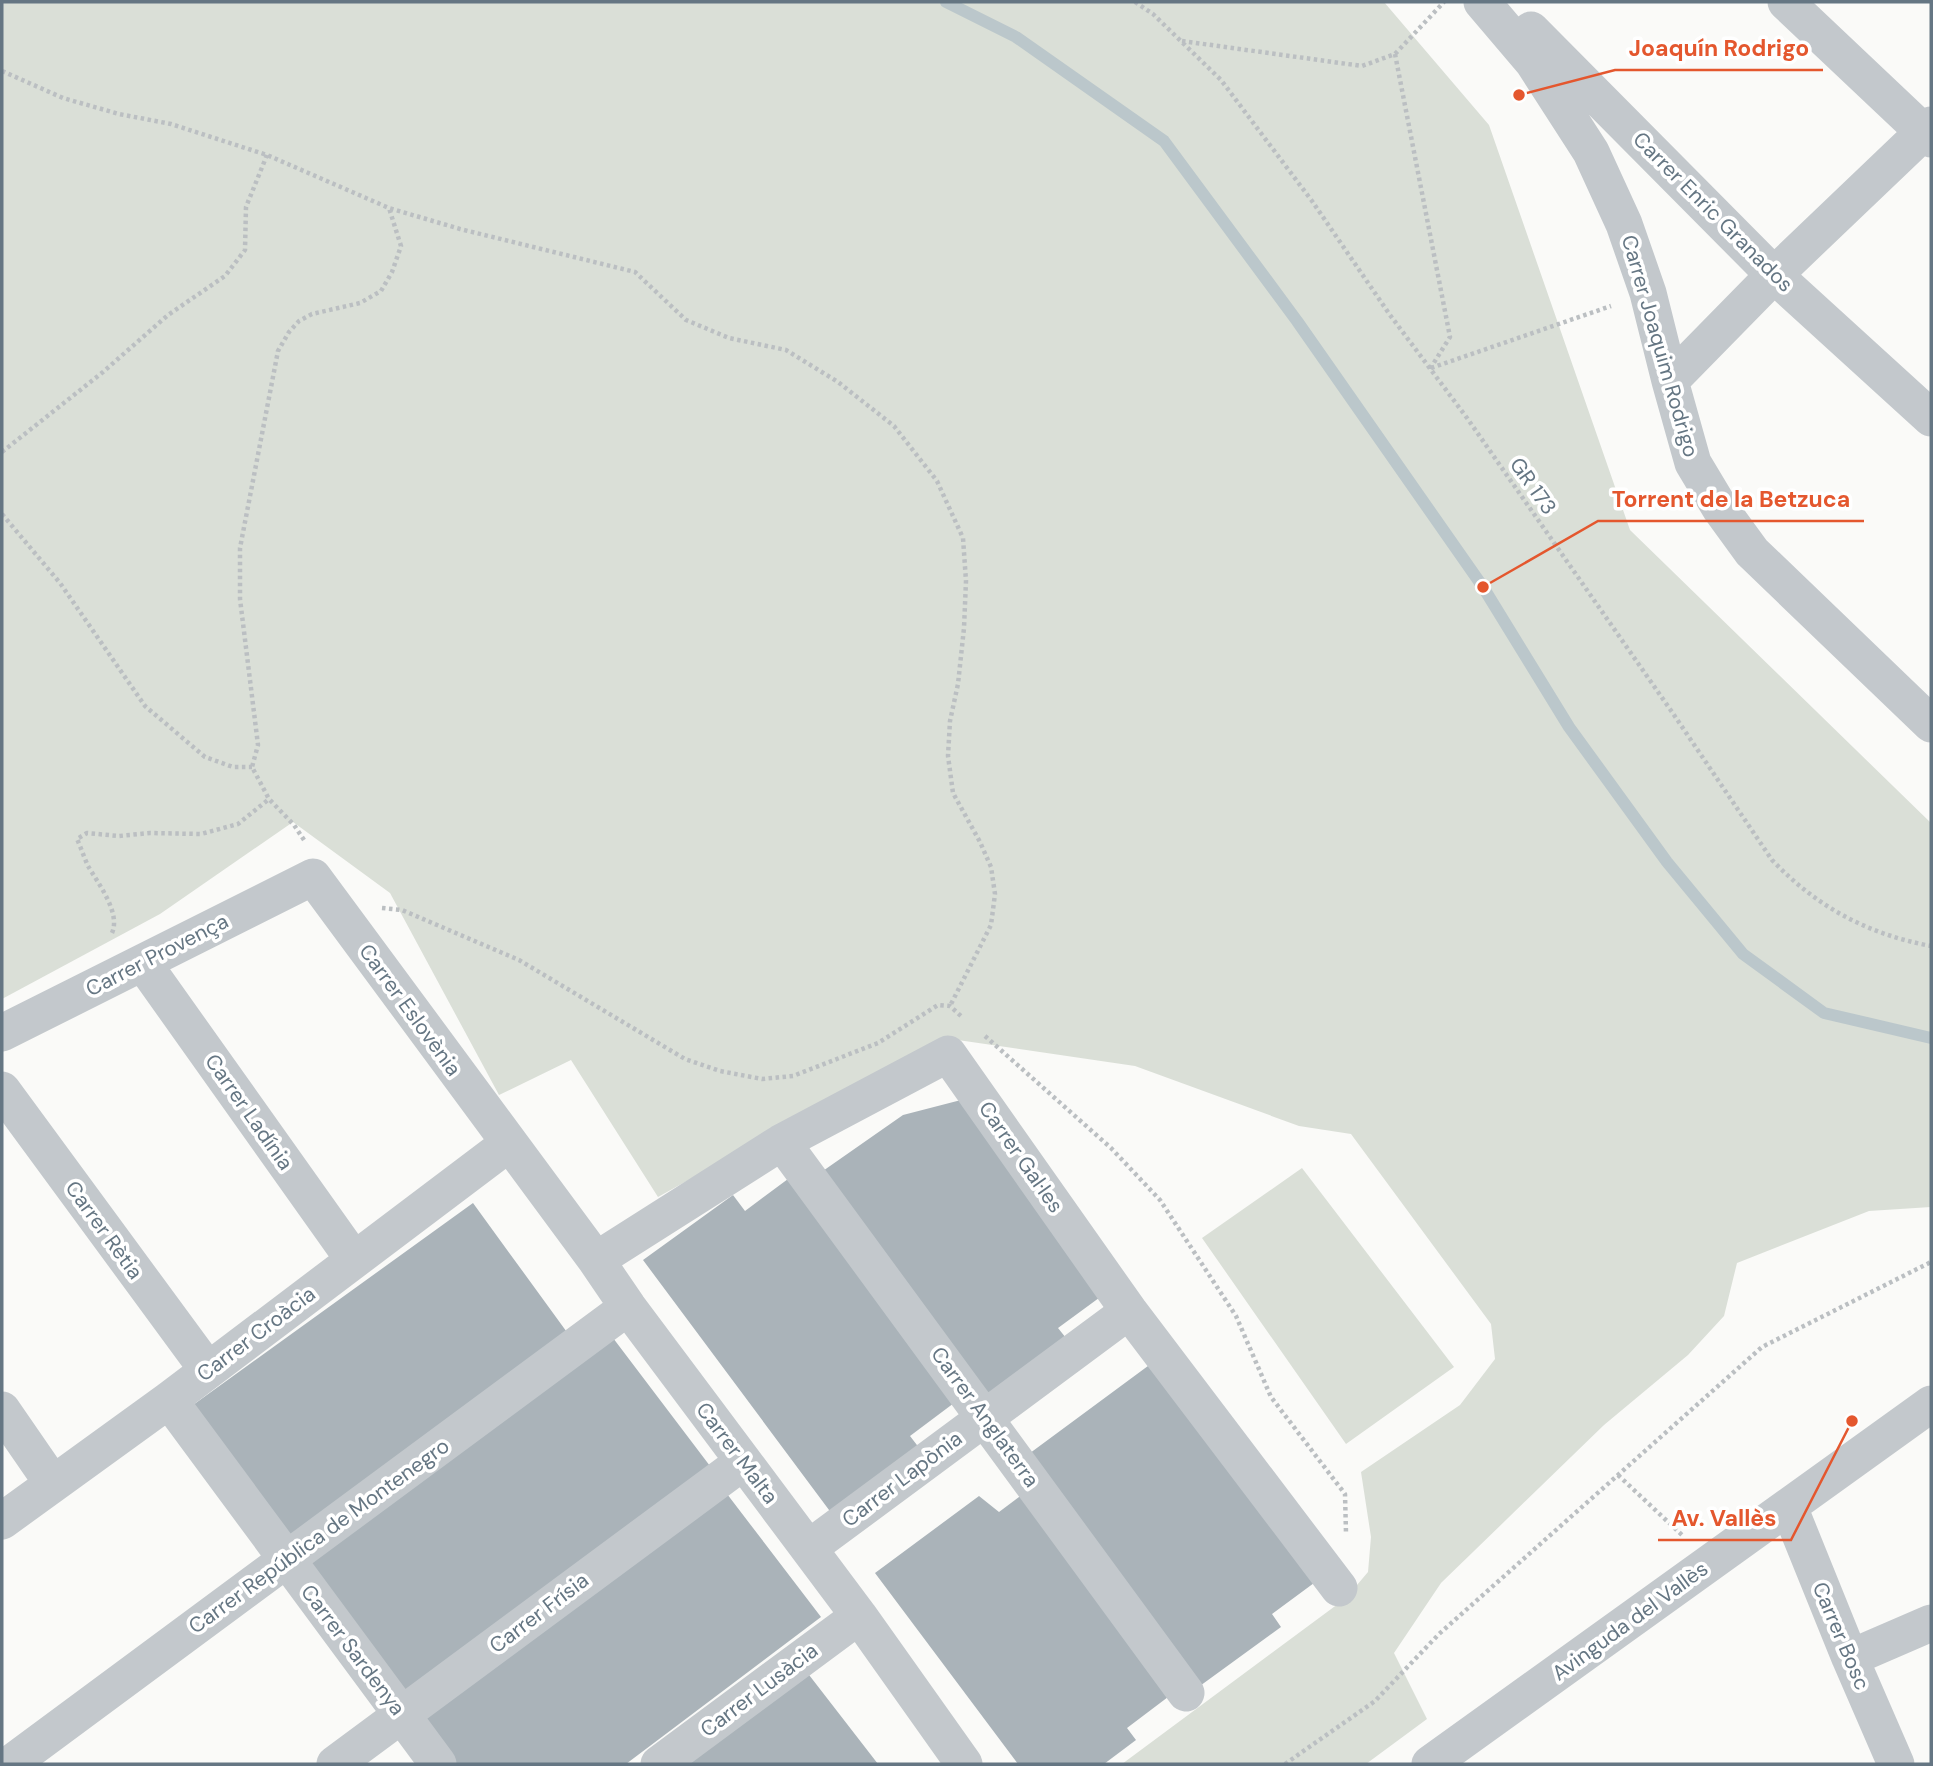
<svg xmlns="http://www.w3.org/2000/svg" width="1933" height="1766" viewBox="0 0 1933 1766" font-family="'DM Sans',sans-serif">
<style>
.green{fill:#dadfd7}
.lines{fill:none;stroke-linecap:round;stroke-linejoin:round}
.stream{stroke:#bbc7cb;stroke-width:12}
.building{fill:#aab3b9}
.path{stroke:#bbbfc2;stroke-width:4.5;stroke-dasharray:3.5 3.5;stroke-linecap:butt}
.street{stroke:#c3c8cc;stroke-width:37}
.labels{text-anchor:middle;stroke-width:7;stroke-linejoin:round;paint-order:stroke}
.street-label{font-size:21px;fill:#657683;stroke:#fff}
.leader{fill:none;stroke:#e4572e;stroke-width:2.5}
.callout-dot{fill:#e4572e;stroke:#fff;stroke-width:2.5}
.callout-label{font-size:23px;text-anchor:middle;font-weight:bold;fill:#e4572e;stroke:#fff;stroke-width:7;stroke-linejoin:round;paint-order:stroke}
</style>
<rect width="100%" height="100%" fill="#fafaf8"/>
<path class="green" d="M 2,2 L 1384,2 L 1489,125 L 1630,530 L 1931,823 L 1931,1207 L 1869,1211 L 1737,1263 L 1724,1316 L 1688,1355 L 1604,1425 L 1441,1583 L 1394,1653 L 1427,1719 L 1366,1764 L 1122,1764 L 1346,1598 L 1368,1572 L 1371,1537 L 1361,1472 L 1460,1405 L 1495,1359 L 1491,1324 L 1351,1134 L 1299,1126 L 1135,1066 L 944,1038 L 658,1197 L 571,1060 L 499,1095 L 390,893 L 293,822 L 160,914 L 2,999 Z
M 1302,1168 L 1454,1367 L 1346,1444 L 1202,1238 Z"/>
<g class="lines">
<path class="stream" d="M 946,2 L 1016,37 L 1164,141 L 1297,321 L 1483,587 L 1569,727 L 1667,862 L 1743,954 L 1824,1013 L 1931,1038"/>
</g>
<path class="building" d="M 961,1100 L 1103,1295 L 1058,1328 L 1066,1338 L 985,1397 L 820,1173 L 903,1115 Z
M 788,1179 L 954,1403 L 910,1436 L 920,1449 L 832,1514 L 643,1260 L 733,1195 L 745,1211 Z
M 473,1203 L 569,1335 L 290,1537 L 193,1405 Z
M 610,1334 L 710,1466 L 402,1696 L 303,1564 Z
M 1152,1363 L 1314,1583 L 1272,1614 L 1281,1627 L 1193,1691 L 1022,1459 Z
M 724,1490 L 821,1617 L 626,1764 L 450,1764 L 418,1722 Z
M 1023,1494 L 1172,1694 L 1127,1728 L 1136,1740 L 1104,1764 L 1018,1764 L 875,1573 L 979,1496 L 999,1512 Z
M 806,1671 L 878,1764 L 685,1764 Z"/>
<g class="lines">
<path class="path" d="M 1135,2 L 1153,14 L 1221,80 L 1312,201 L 1390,315 L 1467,418 L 1672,712 L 1772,860 C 1817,907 1867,934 1931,946
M 1182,41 L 1362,66 L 1395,54 L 1444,2
M 1395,54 L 1450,337 L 1430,369
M 2,71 L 63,98 L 119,114 L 171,124 L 267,155 L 389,208 L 460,229 L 635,272 L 686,320 L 729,338 L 786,350 L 838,382 L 894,426 L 937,481 L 963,538 L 966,581 L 964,628 L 958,684 L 950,721 L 948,756 L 953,793 L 980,842 L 991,867 L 995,894 L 991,925 L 950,1006
M 1431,368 L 1611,306
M 2,452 L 103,372 L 168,315 L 225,276 L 245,250 L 246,207 L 267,155
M 2,514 L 60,583 L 145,706 L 205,757 L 233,767 L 252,767
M 304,840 L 294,825 L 269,799 L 252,767 L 258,745 L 240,599 L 240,548 L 278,351 L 289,332 L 299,321 L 312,314 L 360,303 L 381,291 L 392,272 L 401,246 L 389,208
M 382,908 L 402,910 L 519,960 L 685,1059 L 720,1071 L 762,1079 L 793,1076 L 878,1043 L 938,1005 L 950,1006 L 962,1017
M 112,933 C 121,913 98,883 88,866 C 84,857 81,848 77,839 L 87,833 L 119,836 L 150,833 L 201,834 L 238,824 L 269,799
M 985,1036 L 1111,1148 L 1160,1200 L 1236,1316 L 1271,1397 L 1345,1494 L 1346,1533
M 1618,1475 L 1683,1536
M 1285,1764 L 1375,1701 L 1439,1634 L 1762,1347 L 1931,1262"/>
<path class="street" d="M 1482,2 L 1533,62 L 1591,152 L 1624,224 L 1648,293 L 1670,381 L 1693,463 L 1720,508 L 1752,552 L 1931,724
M 1786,2 L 1931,139
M 1531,30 L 1774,275 L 1931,418
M 1670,381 L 1774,275 L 1931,125
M 143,963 L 354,1260
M 2,1033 L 313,877 L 596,1260 L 628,1307 L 859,1616 L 964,1764
M 2,1090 L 207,1369
M 782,1142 L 1186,1693
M 596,1260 L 782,1142 L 948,1054 L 1129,1311 L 1339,1588
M 169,1400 L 438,1764
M 2,1410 L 53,1484
M 1789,1507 L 1850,1658 L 1896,1764
M 2,1521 L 169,1400 L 508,1144
M 809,1548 L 1129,1311
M 1850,1658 L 1931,1623
M 10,1764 L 628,1307
M 335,1764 L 743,1462
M 659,1764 L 859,1616
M 1430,1764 L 1931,1404"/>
</g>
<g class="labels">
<g class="street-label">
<text transform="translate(1713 212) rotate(45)" y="7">Carrer Enric Granados</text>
<text transform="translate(1660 346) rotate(74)" y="7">Carrer Joaquim Rodrigo</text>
<text transform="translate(1533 486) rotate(55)" y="7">GR 173</text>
<text transform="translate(157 955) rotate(-27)" y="7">Carrer Provença</text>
<text transform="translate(410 1010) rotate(54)" y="7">Carrer Eslovènia</text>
<text transform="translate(249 1112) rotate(55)" y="7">Carrer Ladínia</text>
<text transform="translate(1021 1157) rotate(55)" y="7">Carrer Gal·les</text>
<text transform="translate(104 1230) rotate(54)" y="7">Carrer Rètia</text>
<text transform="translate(256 1334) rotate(-37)" y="7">Carrer Croàcia</text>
<text transform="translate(985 1417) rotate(54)" y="7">Carrer Anglaterra</text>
<text transform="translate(737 1453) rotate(53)" y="7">Carrer Malta</text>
<text transform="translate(902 1479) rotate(-37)" y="7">Carrer Lapònia</text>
<text transform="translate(319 1536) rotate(-36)" y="7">Carrer República de Montenegro</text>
<text transform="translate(539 1613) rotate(-37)" y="7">Carrer Frísia</text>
<text transform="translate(1630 1621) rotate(-36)" y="7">Avinguda del Vallès</text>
<text transform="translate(1841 1636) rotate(67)" y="7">Carrer Bosc</text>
<text transform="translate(353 1650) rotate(53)" y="7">Carrer Sardenya</text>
<text transform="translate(759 1690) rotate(-37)" y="7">Carrer Lusàcia</text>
</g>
</g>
<path class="leader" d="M1519 95L1615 70H1823M1483 587L1598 521H1864M1852 1421L1791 1540H1658"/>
<g class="callout-dot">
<circle cx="1519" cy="95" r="7"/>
<circle cx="1483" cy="587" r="7"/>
<circle cx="1852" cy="1421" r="7"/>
</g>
<g class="callout-label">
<text x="1719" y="56">Joaquín Rodrigo</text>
<text x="1731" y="507">Torrent de la Betzuca</text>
<text x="1724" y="1526">Av. Vallès</text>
</g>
<rect width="1933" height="1766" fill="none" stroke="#657683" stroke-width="7"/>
</svg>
